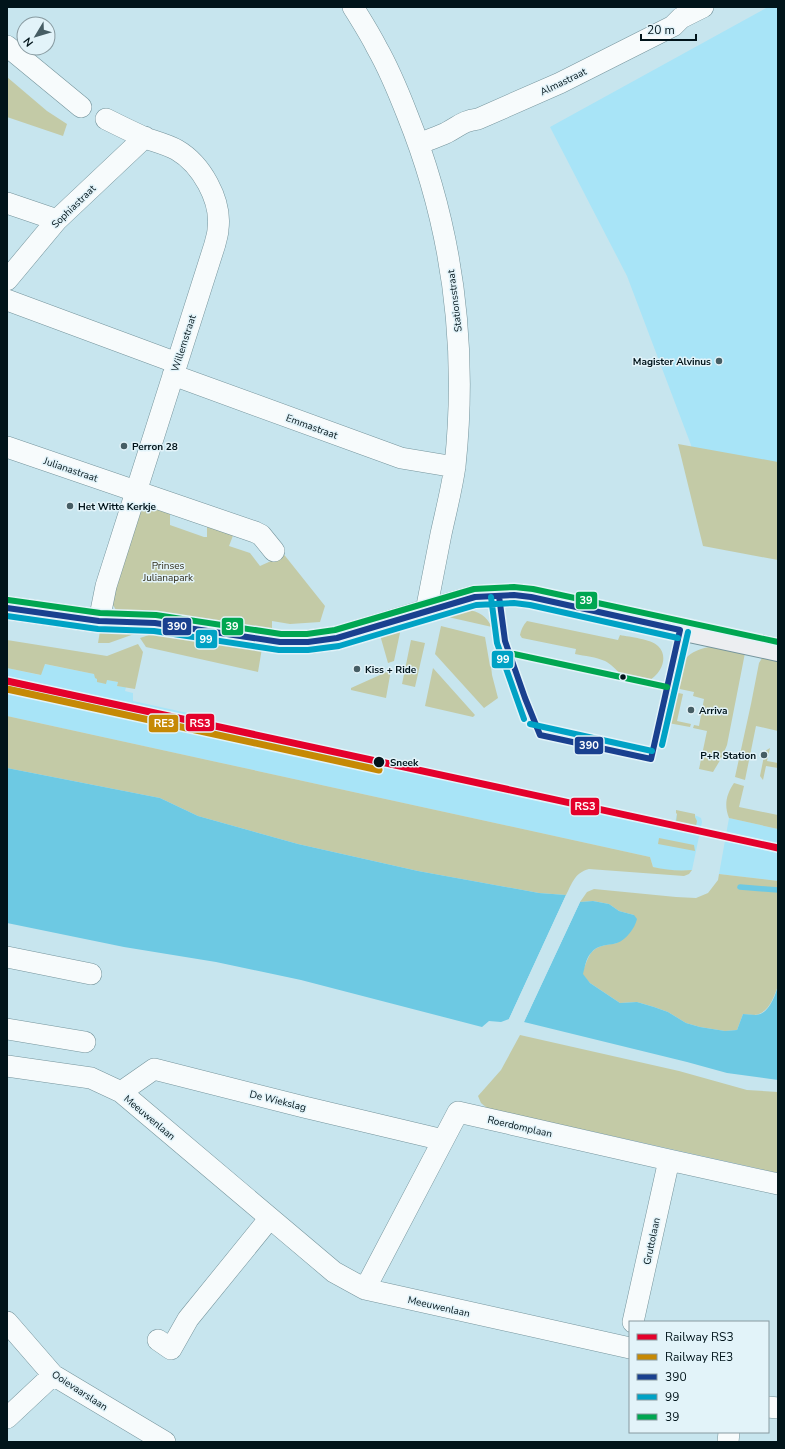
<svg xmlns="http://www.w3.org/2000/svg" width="785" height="1449" viewBox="0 0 785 1449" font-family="'Nunito Sans',sans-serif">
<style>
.built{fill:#a8e4f7}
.green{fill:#c3caa6}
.water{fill:#6dc9e3}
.pier{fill:#c7e5ee}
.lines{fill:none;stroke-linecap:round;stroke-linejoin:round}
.stream{stroke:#6dc9e3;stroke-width:5.5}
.minor-casing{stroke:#75949c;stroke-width:22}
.secondary-casing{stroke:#75949c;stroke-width:24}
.minor{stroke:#f7fbfc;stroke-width:21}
.secondary{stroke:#eceef1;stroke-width:22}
.bus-1-casing{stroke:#e2f3f9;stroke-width:9}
.bus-2-casing{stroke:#e2f3f9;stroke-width:9}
.bus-3-casing{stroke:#e2f3f9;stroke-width:9}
.bus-1{stroke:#19408f;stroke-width:6}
.bus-2{stroke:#00a2c5;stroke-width:6}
.bus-3{stroke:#00a651;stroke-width:6}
.rail-1-casing{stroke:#e2f3f9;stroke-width:10}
.rail-2-casing{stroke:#e2f3f9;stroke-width:10}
.rail-1{stroke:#e4002b;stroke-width:7}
.rail-2{stroke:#c68905;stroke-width:7}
.poi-dot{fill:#465d64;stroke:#e2f3f9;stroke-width:1.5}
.bus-dot{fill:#01141a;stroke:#e2f3f9;stroke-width:1.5}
.labels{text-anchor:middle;stroke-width:3;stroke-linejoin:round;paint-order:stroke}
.street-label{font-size:10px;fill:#01141a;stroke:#e2f3f9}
.poi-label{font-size:10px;font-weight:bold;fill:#01141a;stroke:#e2f3f9;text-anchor:start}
.park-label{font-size:10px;fill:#2f2b17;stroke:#e2f3f9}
.stop-label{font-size:10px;font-weight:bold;fill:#01141a;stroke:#e2f3f9;text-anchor:start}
.line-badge{stroke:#e2f3f9;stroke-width:1.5}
.badge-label{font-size:11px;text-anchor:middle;font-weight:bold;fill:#fff}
</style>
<rect width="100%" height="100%" fill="#c7e5ee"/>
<path class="built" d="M 768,7 L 778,7 L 778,554 L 707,542 L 691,445 L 627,276 L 550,127 Z
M 44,664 L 94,674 L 97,678 L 97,682 L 107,680 L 118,682 L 117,686 L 126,687 L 125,691 L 133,693 L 133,701 L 215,719 L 215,721 L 312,743 L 675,822 L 677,814 L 680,811 L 697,816 L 701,818 L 702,822 L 692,870 L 680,871 L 664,870 L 653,867 L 650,857 L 7,716 L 7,668 L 40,675 Z
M 729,818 L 778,829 L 778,881 L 719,874 Z"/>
<path class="green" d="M 7,77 L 47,111 L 67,124 L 63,136 L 7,117 Z
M 678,444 L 778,462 L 778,560 L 703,546 Z
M 145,503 L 170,512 L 170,525 L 204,537 L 207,537 L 207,524 L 234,533 L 229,546 L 250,553 L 260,566 L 271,561 L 282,552 L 325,606 L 320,622 L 290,624 L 272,621 L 272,631 L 119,612 L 116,610 L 111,602 L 137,508 Z
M 467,610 C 479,611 486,616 492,627 L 448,617 L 448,614 Z
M 527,621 L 618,640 L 620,635 C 630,637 651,639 658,646 C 672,659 656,684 638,683 C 624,683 617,667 605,661 C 596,657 585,656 575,654 L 576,649 L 522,638 L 520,635 C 521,630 523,625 527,621 Z
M 441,626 L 485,637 L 490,666 L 491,666 L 492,675 L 498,698 L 484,708 L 435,654 Z
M 401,628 L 394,661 L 388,663 L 380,635 Z
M 100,631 L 137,633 L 109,643 L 98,643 Z
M 155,633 L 262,648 L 258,672 L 146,647 L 140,638 Z
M 7,640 L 107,656 L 138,644 L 143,652 L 135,689 L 117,686 L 118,682 L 107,680 L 106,684 L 97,682 L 97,679 L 95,678 L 94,674 L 45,664 L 41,675 L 7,668 Z
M 411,640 L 425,643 L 415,687 L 402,684 Z
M 709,647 L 745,653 L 727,745 L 722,757 L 713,772 L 699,769 L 707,731 L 693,728 L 694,725 L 699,726 L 704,699 L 693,696 L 694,692 L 675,688 C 680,665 683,652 709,647 Z
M 762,658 L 778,660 L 778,731 L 756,726 L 745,780 L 735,777 L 751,704 L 759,663 Z
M 433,668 L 475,715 L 473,717 L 425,706 Z
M 391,670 L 386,698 L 351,690 L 351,688 Z
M 674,692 L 683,694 L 677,721 L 691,724 L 690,727 L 668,723 Z
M 7,716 L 650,857 L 653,867 C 666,870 678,871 692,870 L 689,874 L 684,876 L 589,869 C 574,873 572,884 566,895 L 539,893 L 418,871 L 298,844 L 198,816 L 160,798 L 7,768 Z
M 770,748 L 767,761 L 778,763 L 778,768 L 766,766 L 763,780 L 760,776 L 765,751 Z
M 734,783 L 744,786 L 739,807 L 778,815 L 778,829 L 729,818 C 724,805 726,795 734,783 Z
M 676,810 L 695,814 L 695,817 L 697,821 L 696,826 L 676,822 L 677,814 L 676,813 Z
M 659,838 L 694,845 L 695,851 L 658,844 Z
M 719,874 L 778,881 L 778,986 C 774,996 770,1010 759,1014 C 755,1016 748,1014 743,1014 L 737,1030 L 725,1031 L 700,1027 L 686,1023 L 668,1012 L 654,1007 L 637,1002 L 620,1003 L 590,983 L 582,974 C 591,949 591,947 617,943 L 634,915 L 619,911 L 609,904 L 593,901 L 580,902 L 587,892 L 594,889 L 676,897 L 696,898 L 708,893 L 718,880 Z
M 520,1035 L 679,1071 L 747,1090 L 778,1092 L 778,1173 L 487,1108 L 481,1103 L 478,1096 L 501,1070 Z"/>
<path class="water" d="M 7,768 L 160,798 L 198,816 L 298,844 L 418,871 L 539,893 L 566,895 L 509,1019 L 501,1022 L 489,1021 L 482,1027 L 301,980 L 216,962 L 124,947 L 7,923 Z
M 593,901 L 609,904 L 619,911 L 634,915 L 637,919 C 635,928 626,940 617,943 C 607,946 598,944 591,953 C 586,958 585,967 583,974 L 590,983 L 620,1003 L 637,1002 L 654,1007 L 668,1012 L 686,1023 L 700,1027 L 725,1031 L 737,1030 L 743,1014 C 747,1014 752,1015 756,1015 C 769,1014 775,996 778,986 L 778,1080 L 727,1073 L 687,1062 L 524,1022 L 580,902 Z"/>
<path class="pier" d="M 566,895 L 567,896 L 511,1020 L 508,1021 Z
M 578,901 L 580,902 L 523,1024 L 522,1021 Z"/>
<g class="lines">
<path class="stream" d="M 740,887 L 778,890"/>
<defs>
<path id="minor" d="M 353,7 C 361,20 370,34 377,48 C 389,69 398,91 407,114 C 453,228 468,343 455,466 C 452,488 446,511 441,534 C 436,559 431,585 426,611
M 7,46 L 81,107
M 419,144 C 428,140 437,137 446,133 C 460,126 462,121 478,119 L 560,83 L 673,26 L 681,18 L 703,7
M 7,203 L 57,220
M 7,280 L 57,220 L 145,137
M 7,300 L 177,363
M 173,375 L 401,458 L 455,467
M 7,447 L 255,532 L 261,535 L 274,551
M 99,621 L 106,586 L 215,244 C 216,239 218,234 218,229 C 222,200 201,164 177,150 C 168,145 157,142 148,139 C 134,133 120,126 106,119
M 7,957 L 91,974
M 7,1029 L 85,1042
M 7,1066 L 91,1078 L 121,1092 L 334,1272 L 365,1289 L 630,1348
M 121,1092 L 154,1069 L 304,1107 L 443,1140
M 365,1289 L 458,1112 L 669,1160 L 778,1184
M 7,1322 L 53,1375 L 165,1442
M 633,1322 L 669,1160
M 158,1340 L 171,1349 L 188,1319 L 270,1218
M 768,1407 L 778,1408
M 7,1418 L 53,1375
M 728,1442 L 729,1432"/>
<path id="secondary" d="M 7,608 L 99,621 L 155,623 L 280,642 L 308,642 L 337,638 L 426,611 L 475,597 L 514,595 L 531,597 L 778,650"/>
</defs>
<use href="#minor" class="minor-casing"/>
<use href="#secondary" class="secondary-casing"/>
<use href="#minor" class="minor"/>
<use href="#secondary" class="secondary"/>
<defs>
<path id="bus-1" d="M 499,596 L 505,641 L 525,698 L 540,735 L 651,759 L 680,630
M 7,608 L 99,621 L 155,623 L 280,642 L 308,642 L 337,638 L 475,597 L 514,595 L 531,597 L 680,630"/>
<path id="bus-2" d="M 491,597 L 497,643 L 524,719
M 7,616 L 98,629 L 154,631 L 279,650 L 308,650 L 339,646 L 476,605 L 514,603 L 530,605 L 678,638
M 530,724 L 652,751
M 662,745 L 688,632"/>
<path id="bus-3" d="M 8,600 L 100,613 L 156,615 L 281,634 L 307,634 L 335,630 L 474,589 L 514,587 L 533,589 L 778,642
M 514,654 L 667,687"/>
</defs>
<use href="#bus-1" class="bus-1-casing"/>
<use href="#bus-2" class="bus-2-casing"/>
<use href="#bus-3" class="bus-3-casing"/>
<use href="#bus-1" class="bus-1"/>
<use href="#bus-2" class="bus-2"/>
<use href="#bus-3" class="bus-3"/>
<defs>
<path id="rail-1" d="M 7,681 L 778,848"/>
<path id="rail-2" d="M 7,689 L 379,770"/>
</defs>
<use href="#rail-1" class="rail-1-casing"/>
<use href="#rail-2" class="rail-2-casing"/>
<use href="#rail-1" class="rail-1"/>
<use href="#rail-2" class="rail-2"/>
</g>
<g class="poi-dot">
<circle cx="719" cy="361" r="4"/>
<circle cx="124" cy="446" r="4"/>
<circle cx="70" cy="506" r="4"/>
<circle cx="357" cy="669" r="4"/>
<circle cx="691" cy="710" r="4"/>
<circle cx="764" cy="755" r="4"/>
</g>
<g class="bus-dot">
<circle cx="623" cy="677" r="3.5"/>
<circle cx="379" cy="762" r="6"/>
</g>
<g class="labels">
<g class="street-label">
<text transform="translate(563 81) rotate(-26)" y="4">Almastraat</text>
<text transform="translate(73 206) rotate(-44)" y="4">Sophiastraat</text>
<text transform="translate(454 301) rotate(-97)" y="4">Stationsstraat</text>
<text transform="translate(183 343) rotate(-72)" y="4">Willemstraat</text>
<text transform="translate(312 426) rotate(20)" y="4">Emmastraat</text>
<text transform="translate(71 469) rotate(19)" y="4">Julianastraat</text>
<text transform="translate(278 1100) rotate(14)" y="4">De Wiekslag</text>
<text transform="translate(150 1117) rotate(40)" y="4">Meeuwenlaan</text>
<text transform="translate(520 1126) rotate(13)" y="4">Roerdomplaan</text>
<text transform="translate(651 1241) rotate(-78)" y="4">Gruttolaan</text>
<text transform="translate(439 1306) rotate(13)" y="4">Meeuwenlaan</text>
<text transform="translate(80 1390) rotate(33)" y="4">Ooievaarslaan</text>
</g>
<g class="poi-label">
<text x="711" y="365" text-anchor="end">Magister Alvinus</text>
<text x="132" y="450">Perron 28</text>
<text x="78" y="510">Het Witte Kerkje</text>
<text x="365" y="673">Kiss + Ride</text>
<text x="699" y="714">Arriva</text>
<text x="756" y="759" text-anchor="end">P+R Station</text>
</g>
<g class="park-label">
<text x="168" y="569">Prinses<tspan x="168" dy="12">Julianapark</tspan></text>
</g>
<g class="stop-label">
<text x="390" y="766">Sneek</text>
</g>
</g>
<g class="line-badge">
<rect x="575" y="591" width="23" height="19" rx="4" fill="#00a651"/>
<rect x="162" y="617" width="30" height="19" rx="4" fill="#19408f"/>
<rect x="221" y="617" width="23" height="19" rx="4" fill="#00a651"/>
<rect x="195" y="629" width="23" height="20" rx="4" fill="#00a2c5"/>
<rect x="491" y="650" width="23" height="19" rx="4" fill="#00a2c5"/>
<rect x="185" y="713" width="30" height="19" rx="4" fill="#e4002b"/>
<rect x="148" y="714" width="31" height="19" rx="4" fill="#c68905"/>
<rect x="574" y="736" width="30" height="19" rx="4" fill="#19408f"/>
<rect x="570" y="797" width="30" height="19" rx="4" fill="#e4002b"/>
</g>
<g class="badge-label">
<text x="586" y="604">39</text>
<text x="177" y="630">390</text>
<text x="232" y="630">39</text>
<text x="206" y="643">99</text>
<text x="503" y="663">99</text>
<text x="200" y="727">RS3</text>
<text x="164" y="727">RE3</text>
<text x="589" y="749">390</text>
<text x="585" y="810">RS3</text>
</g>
<rect width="785" height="1449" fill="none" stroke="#01141a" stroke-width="16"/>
<rect x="629" y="1321" width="140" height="112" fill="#e2f3f9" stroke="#889aa0"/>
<rect x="637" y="1334" width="20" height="6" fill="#e4002b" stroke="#889aa0"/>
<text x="665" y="1341" font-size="12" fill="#01141a">Railway RS3</text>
<rect x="637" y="1354" width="20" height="6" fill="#c68905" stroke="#889aa0"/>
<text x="665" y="1361" font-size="12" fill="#01141a">Railway RE3</text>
<rect x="637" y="1374" width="20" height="6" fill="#19408f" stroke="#889aa0"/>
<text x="665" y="1381" font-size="12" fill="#01141a">390</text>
<rect x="637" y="1394" width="20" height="6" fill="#00a2c5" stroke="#889aa0"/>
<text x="665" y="1401" font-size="12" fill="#01141a">99</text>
<rect x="637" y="1414" width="20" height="6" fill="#00a651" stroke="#889aa0"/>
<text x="665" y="1421" font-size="12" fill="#01141a">39</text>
<g transform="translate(36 36) rotate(232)"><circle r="19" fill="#e2f3f9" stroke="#889aa0"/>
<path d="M0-3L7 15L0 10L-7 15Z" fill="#465d64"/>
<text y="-6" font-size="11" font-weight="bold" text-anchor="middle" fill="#01141a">N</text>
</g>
<path d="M641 34v6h55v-6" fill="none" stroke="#01141a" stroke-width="2"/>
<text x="647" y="34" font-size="12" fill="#01141a" stroke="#e2f3f9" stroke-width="3" paint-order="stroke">20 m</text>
</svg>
